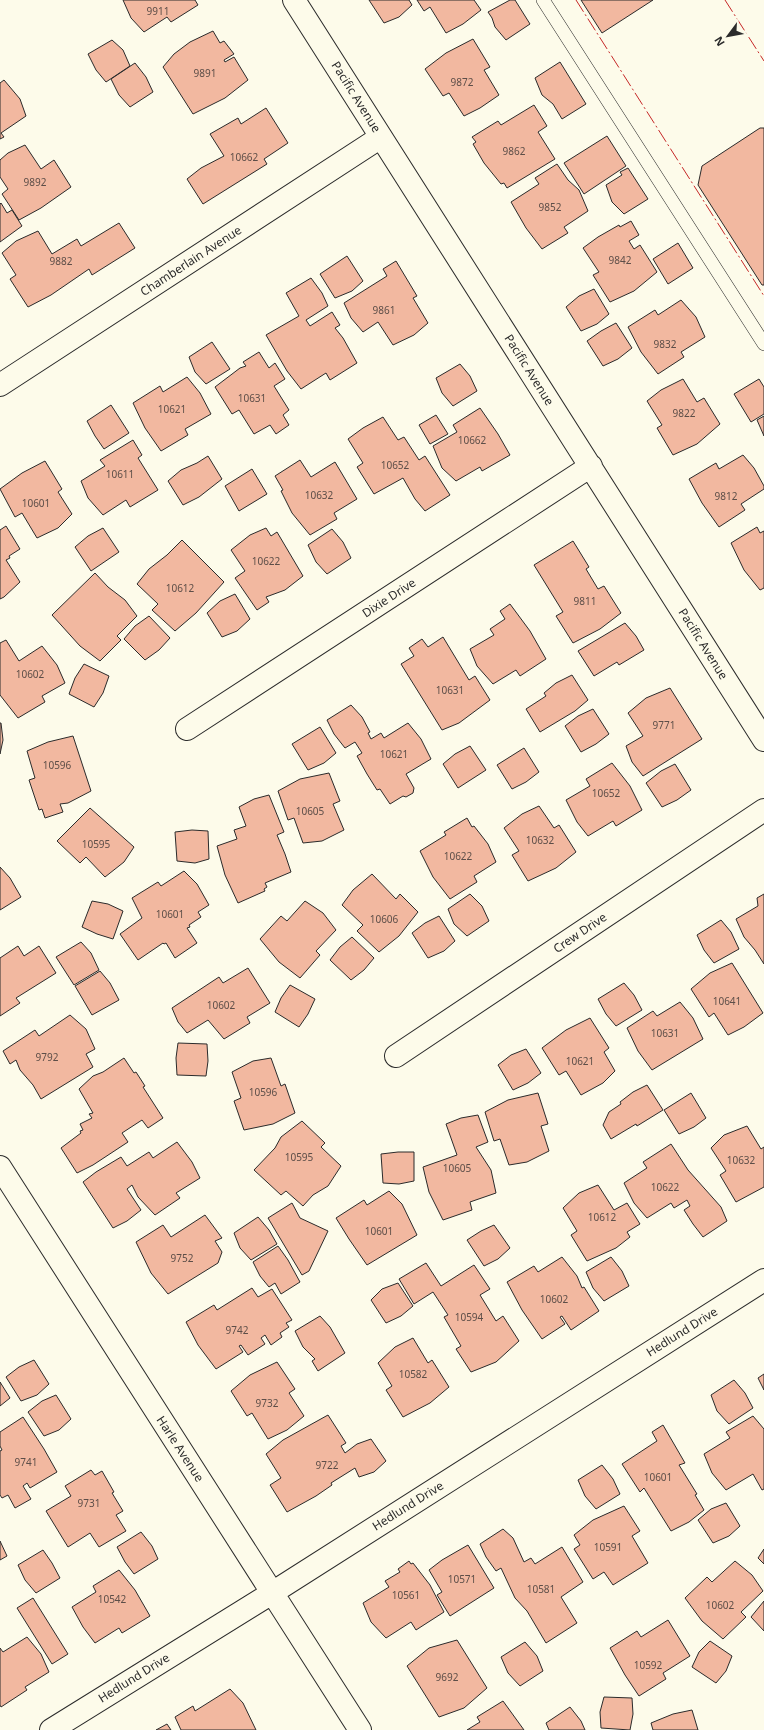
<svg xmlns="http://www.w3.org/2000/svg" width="764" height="1730" viewBox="0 0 764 1730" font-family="'Noto Sans',sans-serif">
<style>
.building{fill:#f2b8a0;stroke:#2b2b2b}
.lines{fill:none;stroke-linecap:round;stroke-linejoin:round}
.service-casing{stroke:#2b2b2b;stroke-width:14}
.minor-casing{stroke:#2b2b2b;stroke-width:24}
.service{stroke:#fdfbea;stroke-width:13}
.minor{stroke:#fdfbea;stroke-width:22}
.power{stroke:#c62828;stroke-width:1;stroke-dasharray:14 3 2 3;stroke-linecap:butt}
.labels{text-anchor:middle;stroke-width:3;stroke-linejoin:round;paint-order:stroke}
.number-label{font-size:10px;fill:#5d4e48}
.street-label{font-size:12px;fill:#2b2b2b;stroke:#fdfbea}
</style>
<rect width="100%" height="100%" fill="#fdfbea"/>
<path class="building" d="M 123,0 L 195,0 L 198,5 L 171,22 L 167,17 L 144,32 L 131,18 Z
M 369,0 L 409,0 L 412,5 L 399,17 L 384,23 Z
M 417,0 L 474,0 L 481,10 L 463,24 L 446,33 L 430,7 L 424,11 Z
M 510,0 L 515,0 L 530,24 L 506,40 L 495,27 L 492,18 L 488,12 Z
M 581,0 L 653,0 L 602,33 Z
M 213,31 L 220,43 L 224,41 L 234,54 L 224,60 L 225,62 L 234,57 L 248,80 L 225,98 L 193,114 L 163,67 L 174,54 L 190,42 Z
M 473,39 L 490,67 L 484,70 L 499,95 L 480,108 L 464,116 L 449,93 L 443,96 L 425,69 L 446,53 Z
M 112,40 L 123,50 L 130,66 L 106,82 L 96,70 L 88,54 Z
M 560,62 L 586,104 L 562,119 L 553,104 L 542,95 L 535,78 Z
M 135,63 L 146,77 L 153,92 L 130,107 L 119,95 L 111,79 Z
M 4,80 L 20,99 L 26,116 L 1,133 L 4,137 L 0,139 L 0,83 Z
M 534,105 L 547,126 L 538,132 L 555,159 L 507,188 L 504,183 L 501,184 L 484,163 L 473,144 L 476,142 L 472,137 L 498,121 L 501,125 Z
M 266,108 L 288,143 L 264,159 L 267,164 L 203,204 L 187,179 L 201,168 L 224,156 L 210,134 L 238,118 L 241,124 Z
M 760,128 L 764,128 L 764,285 L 762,285 L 698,185 L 702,166 Z
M 607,136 L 626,166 L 584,194 L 564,163 Z
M 25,145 L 41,169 L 54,160 L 71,187 L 41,208 L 19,220 L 2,194 L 8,189 L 0,177 L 0,160 L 8,153 Z
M 557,164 L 568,180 L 579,190 L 588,211 L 564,227 L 568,233 L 542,249 L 526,228 L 511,202 L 539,184 L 535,178 Z
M 628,168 L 648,199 L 624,214 L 612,202 L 606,185 L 622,175 L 620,172 Z
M 1,203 L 7,213 L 12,210 L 22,226 L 0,242 L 0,204 Z
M 631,221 L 639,235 L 629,241 L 634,249 L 640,245 L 657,272 L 634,291 L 610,302 L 593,275 L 599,272 L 583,248 L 598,237 L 619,225 L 620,227 Z
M 119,223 L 135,248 L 92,275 L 89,269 L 51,295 L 28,307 L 10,279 L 16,275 L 2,253 L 16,241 L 38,231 L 52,254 L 77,239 L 81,246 Z
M 678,243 L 693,268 L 668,284 L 653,259 Z
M 347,256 L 363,281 L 352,291 L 335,298 L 320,274 Z
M 396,261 L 417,296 L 413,298 L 428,323 L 414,335 L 393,345 L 378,322 L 363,332 L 351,318 L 344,303 L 387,276 L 383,269 Z
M 311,278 L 322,293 L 328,306 L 306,320 L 310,326 L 332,312 L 340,325 L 335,328 L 343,338 L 357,363 L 330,380 L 326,373 L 301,389 L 287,371 L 266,335 L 299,316 L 286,293 Z
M 594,289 L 609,314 L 597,324 L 581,331 L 566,307 L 579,296 Z
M 681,300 L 696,317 L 705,337 L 681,352 L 684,357 L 658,374 L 641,352 L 628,327 L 655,310 L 658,315 Z
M 616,323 L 632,348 L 618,359 L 603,366 L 587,341 L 601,331 Z
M 212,342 L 230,369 L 206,384 L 195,372 L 189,357 Z
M 259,352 L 269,368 L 275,363 L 285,379 L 274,386 L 289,410 L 283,415 L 289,425 L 276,434 L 270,425 L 254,434 L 239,410 L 232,414 L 215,387 L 240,368 L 246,366 L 243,362 Z
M 460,364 L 470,376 L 477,391 L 453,406 L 442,393 L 436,378 Z
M 187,377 L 200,393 L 211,414 L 185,429 L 188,435 L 161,451 L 145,428 L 133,403 L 160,386 L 163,392 Z
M 683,379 L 697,402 L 704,398 L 720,424 L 697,444 L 673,455 L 657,428 L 662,425 L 647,401 L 661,390 Z
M 759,379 L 764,387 L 764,414 L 751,422 L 734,394 Z
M 111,405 L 129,433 L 104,449 L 95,436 L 87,421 Z
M 480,408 L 498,434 L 510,455 L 482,471 L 480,467 L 456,481 L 442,468 L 433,446 L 457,432 L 453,425 Z
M 436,415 L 448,434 L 430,444 L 419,425 Z
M 764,416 L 764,436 L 757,420 Z
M 383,417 L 398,440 L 404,437 L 419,460 L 425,456 L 450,495 L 425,511 L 415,499 L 403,478 L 374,494 L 357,467 L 363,463 L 348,439 L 363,428 Z
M 133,440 L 142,455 L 138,458 L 158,490 L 130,507 L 126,500 L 103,515 L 88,498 L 81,481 L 105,466 L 100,460 Z
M 743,455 L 754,468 L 764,486 L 764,489 L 741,504 L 745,510 L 719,527 L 702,503 L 689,479 L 716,463 L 719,469 Z
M 208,456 L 222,479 L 199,497 L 183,505 L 168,481 L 181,470 L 197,463 Z
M 300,460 L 311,477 L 335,462 L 357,499 L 334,513 L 337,519 L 310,535 L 292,513 L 281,491 L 283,490 L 275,476 Z
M 45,461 L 62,489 L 58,492 L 72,514 L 58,528 L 37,538 L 22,513 L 15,517 L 0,489 L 22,473 Z
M 252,469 L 267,494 L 239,511 L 225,486 Z
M 6,526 L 20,549 L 9,556 L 10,558 L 6,560 L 20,582 L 4,597 L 0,599 L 0,530 Z
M 757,527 L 760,533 L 764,531 L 764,588 L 760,590 L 744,570 L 731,543 Z
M 103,528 L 119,552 L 91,571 L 75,547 L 88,536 Z
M 266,528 L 271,536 L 277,532 L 303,576 L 285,590 L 266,597 L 269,602 L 257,610 L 235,578 L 245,571 L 231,550 L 250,535 Z
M 332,529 L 343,542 L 351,558 L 327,574 L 316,562 L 308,545 Z
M 182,540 L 224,582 L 196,613 L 175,631 L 152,610 L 158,604 L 137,584 L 149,569 L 167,555 Z
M 573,541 L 589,567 L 586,569 L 598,589 L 604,586 L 621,613 L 600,629 L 573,643 L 556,616 L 563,612 L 534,565 Z
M 95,573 L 108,587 L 125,600 L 137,616 L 117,636 L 121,640 L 100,661 L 80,646 L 52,615 Z
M 235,594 L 250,619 L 237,631 L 222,637 L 207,613 L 220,601 Z
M 510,604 L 530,631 L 546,659 L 520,676 L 516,670 L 493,684 L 477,666 L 470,649 L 494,635 L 490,629 L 505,619 L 500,611 Z
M 149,616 L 170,638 L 159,650 L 145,660 L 124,639 L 135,626 Z
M 625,623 L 636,636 L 644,650 L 619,665 L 617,662 L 594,676 L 578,651 Z
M 443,637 L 469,680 L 475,676 L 490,700 L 459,723 L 442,730 L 401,664 L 414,656 L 409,648 L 422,639 L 428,647 Z
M 6,640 L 19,661 L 42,646 L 57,665 L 65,683 L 42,696 L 45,702 L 18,718 L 0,695 L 0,643 Z
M 84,664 L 109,676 L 103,693 L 94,707 L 69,694 L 75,678 Z
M 572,675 L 588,700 L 575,711 L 540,732 L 526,709 L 546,696 L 544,693 L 556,683 Z
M 670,688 L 702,739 L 643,776 L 632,762 L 626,746 L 643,736 L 628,713 L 646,698 Z
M 351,705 L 362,717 L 370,732 L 368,733 L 371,739 L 381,733 L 384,738 L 408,723 L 421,739 L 431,759 L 406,774 L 414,788 L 413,793 L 406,797 L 403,796 L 390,804 L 380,789 L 377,790 L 367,774 L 357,756 L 362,753 L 355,742 L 345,748 L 334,734 L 327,720 Z
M 593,709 L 609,734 L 596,744 L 581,752 L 565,726 L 578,716 Z
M 0,723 L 1,723 L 3,740 L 0,754 Z
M 320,727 L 336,753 L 324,763 L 308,770 L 292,744 Z
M 73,736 L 91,791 L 68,803 L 60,804 L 63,812 L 45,818 L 42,809 L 39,810 L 29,780 L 35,778 L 27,751 L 48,742 Z
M 470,746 L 486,770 L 458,788 L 443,764 L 455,754 Z
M 524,748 L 539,772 L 526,782 L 512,789 L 497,765 Z
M 612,763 L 630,786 L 642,810 L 616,826 L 613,821 L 588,836 L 577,822 L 566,800 L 590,786 L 586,779 Z
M 675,764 L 691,790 L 677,800 L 662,807 L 646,783 L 661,771 Z
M 329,773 L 340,801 L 333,804 L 344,830 L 322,841 L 303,843 L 294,818 L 288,820 L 278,791 L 300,779 Z
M 269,795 L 284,832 L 277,835 L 285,854 L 291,872 L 265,883 L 267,887 L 264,889 L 265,891 L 238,903 L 225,875 L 217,846 L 237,839 L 234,830 L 246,826 L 239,807 L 254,799 Z
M 539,806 L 554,828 L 559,825 L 576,852 L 556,868 L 528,881 L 512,855 L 519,851 L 504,828 L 522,814 Z
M 90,808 L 134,847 L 124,862 L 105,877 L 86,857 L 80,863 L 57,841 Z
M 467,818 L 472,827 L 474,826 L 488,844 L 496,862 L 474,876 L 477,882 L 450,899 L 433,877 L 420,851 L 446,835 L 444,832 Z
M 192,830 L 208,831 L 209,859 L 195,863 L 177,861 L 175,832 Z
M 0,867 L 10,878 L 21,897 L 0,910 Z
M 184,871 L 197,884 L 209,905 L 198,912 L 201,917 L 189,925 L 190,927 L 187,928 L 197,943 L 175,958 L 166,943 L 164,944 L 163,943 L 138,960 L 120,934 L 142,918 L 132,898 L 158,882 L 161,886 Z
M 372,874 L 396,899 L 400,894 L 418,912 L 399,936 L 379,952 L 357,931 L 363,925 L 342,905 L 353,890 Z
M 470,894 L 482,906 L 489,921 L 467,936 L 454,924 L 448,909 Z
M 764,894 L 764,964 L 755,950 L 744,937 L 736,919 L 758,906 L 757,898 Z
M 92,901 L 108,904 L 123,911 L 113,939 L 97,934 L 82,927 Z
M 305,901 L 323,913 L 336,930 L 316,951 L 320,955 L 300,978 L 279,962 L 260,939 L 281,916 L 287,921 Z
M 439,916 L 455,941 L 444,951 L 428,958 L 412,933 L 425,923 Z
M 721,920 L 731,932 L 739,949 L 714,963 L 704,950 L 697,935 Z
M 352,937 L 374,958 L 364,970 L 351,980 L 330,960 L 340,947 Z
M 81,942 L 91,953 L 99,970 L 74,985 L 56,957 Z
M 18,946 L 24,956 L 39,946 L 56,973 L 16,998 L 20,1003 L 0,1016 L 0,958 Z
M 732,963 L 763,1013 L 744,1027 L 728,1035 L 714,1013 L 709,1017 L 691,989 L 710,973 Z
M 248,968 L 270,1003 L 247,1017 L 250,1023 L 224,1039 L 208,1020 L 187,1033 L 178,1022 L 172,1008 L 219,977 L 223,983 Z
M 100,971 L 110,983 L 119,1000 L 92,1015 L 75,986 Z
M 624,983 L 634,995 L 642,1010 L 616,1026 L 606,1014 L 598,999 Z
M 290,985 L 315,999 L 308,1014 L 299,1027 L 275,1012 L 281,998 Z
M 680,1002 L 693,1018 L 703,1039 L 652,1070 L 638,1051 L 627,1028 L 653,1011 L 657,1016 Z
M 70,1015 L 86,1029 L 95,1049 L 86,1054 L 93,1067 L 41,1099 L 33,1085 L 20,1070 L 16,1060 L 10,1064 L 3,1051 L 35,1030 L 39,1036 Z
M 590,1018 L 609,1048 L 604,1052 L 615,1071 L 603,1083 L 581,1095 L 566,1071 L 559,1075 L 542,1048 L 566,1030 Z
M 178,1043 L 207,1044 L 208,1061 L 206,1076 L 177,1075 L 176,1058 Z
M 526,1049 L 541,1073 L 528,1083 L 513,1090 L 498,1065 L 511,1055 Z
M 124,1058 L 134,1073 L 136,1072 L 145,1086 L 143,1087 L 163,1118 L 148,1128 L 142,1120 L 122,1133 L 128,1142 L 93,1165 L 77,1173 L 61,1148 L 81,1133 L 80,1131 L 83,1130 L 80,1124 L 92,1118 L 89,1114 L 93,1113 L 79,1089 L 93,1076 L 103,1072 Z
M 271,1058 L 281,1086 L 285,1084 L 295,1113 L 273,1124 L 244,1130 L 234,1101 L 241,1098 L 232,1072 L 253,1061 Z
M 647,1085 L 663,1110 L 637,1126 L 636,1124 L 611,1139 L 603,1125 L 609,1112 L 621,1104 L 620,1102 L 633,1092 Z
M 538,1093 L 548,1124 L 541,1126 L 549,1151 L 527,1162 L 509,1165 L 500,1139 L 494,1141 L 485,1112 L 508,1100 Z
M 691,1093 L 706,1118 L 694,1127 L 679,1134 L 664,1110 Z
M 478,1115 L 488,1142 L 476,1147 L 491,1170 L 496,1193 L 470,1202 L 472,1210 L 443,1220 L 429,1192 L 423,1167 L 457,1155 L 446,1124 L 461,1118 Z
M 302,1121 L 325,1143 L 321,1147 L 341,1166 L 328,1186 L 313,1195 L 303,1206 L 286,1191 L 281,1195 L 254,1170 L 275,1148 L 281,1137 Z
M 747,1126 L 761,1149 L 764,1147 L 764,1187 L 736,1202 L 720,1175 L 726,1171 L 711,1148 L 724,1135 Z
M 177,1142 L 192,1162 L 200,1178 L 176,1193 L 180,1198 L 155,1215 L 138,1197 L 132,1185 L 127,1189 L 141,1210 L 127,1221 L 113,1228 L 83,1182 L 96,1172 L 121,1157 L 127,1166 L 149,1152 L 153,1158 Z
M 671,1144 L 688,1170 L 721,1207 L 727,1221 L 703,1237 L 693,1224 L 684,1210 L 690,1206 L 687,1200 L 674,1208 L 671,1203 L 647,1218 L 634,1203 L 624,1183 L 647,1168 L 643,1162 Z
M 398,1152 L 414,1152 L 414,1181 L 399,1184 L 383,1183 L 381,1154 Z
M 598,1185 L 614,1210 L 627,1203 L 640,1224 L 627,1232 L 630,1237 L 616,1248 L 587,1261 L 571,1235 L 577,1231 L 563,1208 L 579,1193 Z
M 389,1191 L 402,1204 L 417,1235 L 367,1265 L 349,1239 L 336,1218 L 364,1200 L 367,1205 Z
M 292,1203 L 300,1218 L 328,1231 L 309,1271 L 302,1275 L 268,1218 Z
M 205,1215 L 222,1238 L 215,1241 L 222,1252 L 218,1263 L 168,1294 L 151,1273 L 136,1242 L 163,1225 L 171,1237 Z
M 258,1217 L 269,1230 L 277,1244 L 251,1260 L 240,1248 L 234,1233 Z
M 494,1225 L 510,1248 L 498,1259 L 484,1266 L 467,1240 L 481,1231 Z
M 278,1246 L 288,1260 L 300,1282 L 281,1294 L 275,1283 L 269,1287 L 260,1276 L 253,1262 Z
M 562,1257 L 577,1276 L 582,1288 L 584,1287 L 599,1311 L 571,1330 L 562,1316 L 560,1317 L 565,1324 L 542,1339 L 522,1310 L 507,1282 L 534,1266 L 538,1272 Z
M 611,1257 L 622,1271 L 629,1286 L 604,1301 L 593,1288 L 586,1272 Z
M 426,1263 L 441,1286 L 474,1265 L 490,1289 L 480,1295 L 496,1321 L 503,1316 L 519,1341 L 496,1362 L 471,1372 L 456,1349 L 461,1346 L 444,1317 L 448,1315 L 433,1292 L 414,1304 L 399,1279 Z
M 398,1283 L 413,1306 L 401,1316 L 386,1323 L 371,1300 L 382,1289 Z
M 252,1288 L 258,1297 L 272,1289 L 292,1320 L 286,1323 L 289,1327 L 280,1333 L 282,1337 L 271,1345 L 265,1335 L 261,1338 L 265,1344 L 248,1355 L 241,1345 L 239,1346 L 243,1352 L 216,1369 L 198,1345 L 186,1322 L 214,1305 L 217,1310 Z
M 320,1316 L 330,1327 L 345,1353 L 318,1371 L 312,1361 L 315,1359 L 303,1347 L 295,1331 Z
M 413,1338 L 428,1363 L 432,1360 L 449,1387 L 430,1403 L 403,1417 L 386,1390 L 392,1386 L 378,1363 L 395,1347 Z
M 34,1360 L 49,1384 L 37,1395 L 21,1401 L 6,1377 L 19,1367 Z
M 277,1362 L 295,1389 L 289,1393 L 304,1416 L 287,1430 L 268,1439 L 252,1413 L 247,1416 L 231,1391 L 250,1375 Z
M 764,1374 L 764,1390 L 758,1378 Z
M 734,1380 L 745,1393 L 753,1408 L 729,1424 L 717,1411 L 711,1395 Z
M 0,1382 L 10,1398 L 0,1406 Z
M 56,1395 L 71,1419 L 59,1430 L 44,1436 L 28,1412 L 42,1401 Z
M 328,1415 L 346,1443 L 341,1446 L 345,1453 L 357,1444 L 371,1439 L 386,1461 L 374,1472 L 359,1477 L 355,1468 L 331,1483 L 332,1485 L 316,1496 L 287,1512 L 270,1485 L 281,1478 L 266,1454 L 283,1440 Z
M 753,1416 L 764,1429 L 764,1489 L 762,1490 L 753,1474 L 726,1490 L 712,1473 L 704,1454 L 730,1438 L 726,1432 Z
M 23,1417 L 44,1449 L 57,1472 L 30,1488 L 27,1483 L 23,1486 L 31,1499 L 15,1508 L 8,1495 L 2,1498 L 0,1495 L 0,1451 L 2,1450 L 0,1446 L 0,1432 Z
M 663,1425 L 685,1463 L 679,1465 L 697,1494 L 695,1495 L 704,1510 L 689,1522 L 671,1531 L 644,1488 L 640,1492 L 622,1464 L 657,1441 L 652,1432 Z
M 602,1465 L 613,1479 L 620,1494 L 596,1509 L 585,1496 L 578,1480 Z
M 91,1470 L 95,1475 L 102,1471 L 114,1492 L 112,1493 L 123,1511 L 116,1515 L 126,1531 L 99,1547 L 90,1533 L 68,1547 L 46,1511 L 71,1496 L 65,1486 Z
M 726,1503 L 740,1526 L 729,1536 L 713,1543 L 698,1520 L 711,1509 Z
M 624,1506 L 640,1531 L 632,1536 L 648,1563 L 613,1585 L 604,1572 L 593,1579 L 574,1549 L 580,1545 L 574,1535 L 593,1520 Z
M 503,1529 L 513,1538 L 524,1562 L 531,1558 L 535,1564 L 562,1547 L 583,1582 L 561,1597 L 577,1623 L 546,1643 L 527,1611 L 515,1598 L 501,1568 L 496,1571 L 486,1557 L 480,1544 Z
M 141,1532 L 152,1546 L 158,1559 L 134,1574 L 125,1562 L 117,1547 Z
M 0,1541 L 7,1556 L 0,1560 Z
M 468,1545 L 494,1588 L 450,1616 L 437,1595 L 442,1592 L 429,1570 L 442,1560 Z
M 764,1549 L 764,1564 L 758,1558 Z
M 43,1550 L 52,1563 L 60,1578 L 36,1593 L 25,1580 L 18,1565 Z
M 409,1561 L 411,1564 L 413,1563 L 430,1585 L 444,1612 L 416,1630 L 411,1622 L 386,1638 L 371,1622 L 363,1603 L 389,1587 L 385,1581 L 400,1572 L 398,1569 Z
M 735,1561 L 752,1575 L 763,1591 L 741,1612 L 746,1617 L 723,1639 L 702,1621 L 685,1598 L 707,1577 L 712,1582 Z
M 119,1570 L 135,1590 L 150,1616 L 122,1633 L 119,1628 L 95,1643 L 83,1627 L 72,1607 L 96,1592 L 93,1586 Z
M 33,1598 L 68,1654 L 52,1664 L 17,1608 Z
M 764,1601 L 764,1631 L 751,1617 Z
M 668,1620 L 690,1656 L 663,1673 L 666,1679 L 639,1696 L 625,1675 L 610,1648 L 637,1631 L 641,1637 Z
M 27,1637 L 41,1654 L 49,1672 L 25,1687 L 27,1690 L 1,1707 L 0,1705 L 0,1648 L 3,1652 Z
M 457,1640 L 487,1688 L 464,1708 L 439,1717 L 407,1666 L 429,1648 Z
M 710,1641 L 732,1656 L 726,1671 L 716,1683 L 692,1667 L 699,1652 Z
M 525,1642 L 537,1656 L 543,1671 L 520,1686 L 508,1673 L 501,1657 Z
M 230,1689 L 243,1703 L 256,1730 L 181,1730 L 175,1717 L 193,1706 L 195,1711 Z
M 604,1697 L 632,1698 L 633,1714 L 630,1730 L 601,1728 L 600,1712 Z
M 503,1701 L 524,1730 L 467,1730 L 480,1722 L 477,1717 Z
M 570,1707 L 581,1721 L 585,1730 L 549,1730 L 546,1723 Z
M 692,1710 L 698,1730 L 653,1730 L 651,1723 L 673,1714 Z
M 167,1724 L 171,1730 L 156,1730 Z"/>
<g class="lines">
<defs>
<path id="service" d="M 543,0 L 764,344"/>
<path id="minor" d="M 294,0 L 764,740
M 0,385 L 381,137
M 187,729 L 591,466
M 396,1056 L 764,810
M 0,1167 L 360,1730
M 51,1730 L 272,1593 L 764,1280"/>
</defs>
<use href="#service" class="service-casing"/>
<use href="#minor" class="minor-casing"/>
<use href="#service" class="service"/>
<use href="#minor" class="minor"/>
<path class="power" d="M 576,0 L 764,296
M 725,0 L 764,61"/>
</g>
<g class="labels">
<g class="number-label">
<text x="158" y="15">9911</text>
<text x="205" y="77">9891</text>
<text x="462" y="86">9872</text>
<text x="514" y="155">9862</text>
<text x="244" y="161">10662</text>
<text x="35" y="186">9892</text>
<text x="550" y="211">9852</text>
<text x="620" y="264">9842</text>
<text x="61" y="265">9882</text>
<text x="384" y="314">9861</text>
<text x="665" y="348">9832</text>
<text x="252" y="402">10631</text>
<text x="172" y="413">10621</text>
<text x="684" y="417">9822</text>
<text x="472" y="444">10662</text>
<text x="395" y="469">10652</text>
<text x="120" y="478">10611</text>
<text x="319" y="499">10632</text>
<text x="726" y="500">9812</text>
<text x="36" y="507">10601</text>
<text x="266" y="565">10622</text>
<text x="180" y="592">10612</text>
<text x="585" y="605">9811</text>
<text x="30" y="678">10602</text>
<text x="450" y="694">10631</text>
<text x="664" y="729">9771</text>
<text x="394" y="758">10621</text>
<text x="57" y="769">10596</text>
<text x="606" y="797">10652</text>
<text x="310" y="815">10605</text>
<text x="540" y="844">10632</text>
<text x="96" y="848">10595</text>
<text x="458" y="860">10622</text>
<text x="170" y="918">10601</text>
<text x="384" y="923">10606</text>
<text x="727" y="1005">10641</text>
<text x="221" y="1009">10602</text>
<text x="665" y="1037">10631</text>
<text x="47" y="1061">9792</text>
<text x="580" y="1065">10621</text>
<text x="263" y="1096">10596</text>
<text x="299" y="1161">10595</text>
<text x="741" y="1164">10632</text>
<text x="457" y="1172">10605</text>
<text x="665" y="1191">10622</text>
<text x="602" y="1221">10612</text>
<text x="379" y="1235">10601</text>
<text x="182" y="1262">9752</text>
<text x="554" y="1303">10602</text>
<text x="469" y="1321">10594</text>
<text x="237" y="1334">9742</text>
<text x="413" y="1378">10582</text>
<text x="267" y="1407">9732</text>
<text x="26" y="1466">9741</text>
<text x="327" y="1469">9722</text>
<text x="658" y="1481">10601</text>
<text x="89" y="1507">9731</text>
<text x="608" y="1551">10591</text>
<text x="462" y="1583">10571</text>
<text x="541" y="1593">10581</text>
<text x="406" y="1599">10561</text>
<text x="112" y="1603">10542</text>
<text x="720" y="1609">10602</text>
<text x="648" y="1669">10592</text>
<text x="447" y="1681">9692</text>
</g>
<g class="street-label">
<text transform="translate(356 97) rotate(58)" y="4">Pacific Avenue</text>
<text transform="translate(191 261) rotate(-33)" y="4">Chamberlain Avenue</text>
<text transform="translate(529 370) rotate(58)" y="4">Pacific Avenue</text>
<text transform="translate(389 598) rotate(-33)" y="4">Dixie Drive</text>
<text transform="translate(703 644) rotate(58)" y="4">Pacific Avenue</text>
<text transform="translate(580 933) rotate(-34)" y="4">Crew Drive</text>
<text transform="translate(682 1332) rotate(-32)" y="4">Hedlund Drive</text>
<text transform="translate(180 1449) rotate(57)" y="4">Harle Avenue</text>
<text transform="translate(408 1506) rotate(-32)" y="4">Hedlund Drive</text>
<text transform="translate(134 1678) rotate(-32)" y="4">Hedlund Drive</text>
</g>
</g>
<g transform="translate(728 36) rotate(238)" stroke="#fdfbea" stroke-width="3" paint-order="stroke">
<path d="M0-3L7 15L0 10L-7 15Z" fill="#2b2b2b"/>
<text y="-6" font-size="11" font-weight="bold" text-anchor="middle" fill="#2b2b2b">N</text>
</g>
</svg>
